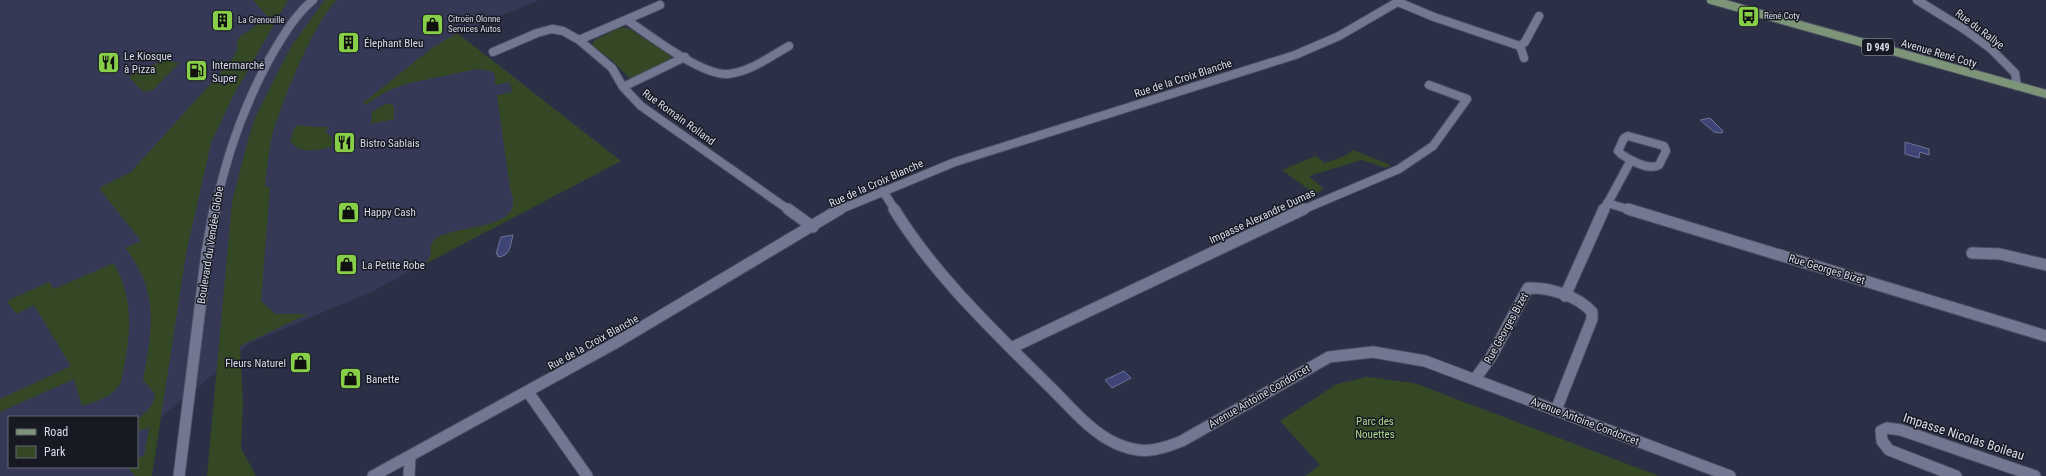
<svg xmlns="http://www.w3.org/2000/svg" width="2046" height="476" viewBox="0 0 2046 476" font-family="'Roboto Condensed',sans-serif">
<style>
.built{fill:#353955;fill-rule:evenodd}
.green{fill:#344826}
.water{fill:#3e4476;stroke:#6c7299}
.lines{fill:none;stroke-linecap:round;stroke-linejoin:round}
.minor-far1-casing{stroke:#4c4e60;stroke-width:10}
.minor-casing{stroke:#4c4e60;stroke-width:13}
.secondary-far1-casing{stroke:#4c4e60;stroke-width:10}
.secondary-casing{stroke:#4c4e60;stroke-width:13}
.primary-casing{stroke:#4c4e60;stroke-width:10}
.minor-far1{stroke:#737892;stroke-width:8}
.minor{stroke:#737892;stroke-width:11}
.secondary-far1{stroke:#737892;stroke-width:8}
.secondary{stroke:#737892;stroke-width:11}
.primary{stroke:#7c9578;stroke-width:8}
.labels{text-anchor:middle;stroke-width:3;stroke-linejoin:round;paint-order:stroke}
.far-poi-label{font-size:9px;fill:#d9dcea;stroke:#171923;text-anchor:start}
.shield{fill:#171923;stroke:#9fa2ae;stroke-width:1}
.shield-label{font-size:10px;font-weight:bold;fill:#d9dcea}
.street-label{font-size:11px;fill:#d9dcea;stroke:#171923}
.poi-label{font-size:11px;fill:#d9dcea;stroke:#171923;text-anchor:start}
.park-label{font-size:11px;fill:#acd98b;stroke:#171923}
.near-street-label{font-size:13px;fill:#d9dcea;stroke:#171923}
</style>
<rect width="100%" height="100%" fill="#2c3046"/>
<path class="built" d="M 0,0 L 540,0 L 458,33 L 621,161 L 371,292 L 252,342 L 149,427 L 142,476 L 0,476 ZM 9,417 L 137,417 L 137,467 L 9,467 Z"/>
<path class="green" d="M 253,0 L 288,0 L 232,98 L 211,143 L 186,254 L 152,476 L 135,476 L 128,467 L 137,467 L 137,458 L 144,456 L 149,428 L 137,431 L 137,421 C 145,412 154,407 155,394 L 143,380 C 152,330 160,291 125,248 L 141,241 L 99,188 L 131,172 L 230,62 L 237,51 L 237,41 L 241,36 L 268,17 Z
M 325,0 L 337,0 C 314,21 280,106 272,137 C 268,153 267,170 265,186 L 270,188 L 261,301 L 275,314 L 308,314 L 240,346 L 243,403 L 241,448 L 256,476 L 207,476 L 232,202 L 249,136 L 257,113 L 292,45 Z
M 620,28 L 628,28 L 671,56 L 669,62 L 638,77 L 628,77 L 614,62 L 592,45 L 596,39 Z
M 457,33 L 621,161 L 425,264 C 426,261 429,259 430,256 C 432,250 429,244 435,239 C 451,226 511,230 513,204 C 514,199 511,193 510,189 L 497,95 L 512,92 L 510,82 L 495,85 L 495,74 L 491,71 L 477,69 L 405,84 L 385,92 L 365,105 L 363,103 L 432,48 Z
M 165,60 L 179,63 L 153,90 L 143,92 L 129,77 L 134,72 Z
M 385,104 L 391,104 L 394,106 L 394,119 L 371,124 L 372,112 Z
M 298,125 L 314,127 L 330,127 L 325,131 L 332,138 L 332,147 C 317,150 300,155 290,141 L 295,127 Z
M 1353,150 L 1391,165 L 1386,168 L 1362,160 L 1309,176 L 1324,189 L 1315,194 L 1282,170 L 1316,156 L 1325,163 L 1347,155 Z
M 114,263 C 136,305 130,337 121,382 C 113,397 97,401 82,406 L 74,379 L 0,412 L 0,399 L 71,366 L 34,305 L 16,314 L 7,301 L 49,282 L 54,289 Z
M 1367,377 L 1414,383 L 1659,476 L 1305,476 L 1320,465 L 1280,421 L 1337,384 Z"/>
<path class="water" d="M 1710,118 L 1723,131 L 1722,133 L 1714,132 L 1700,120 Z
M 1905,142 L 1929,149 L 1929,155 L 1920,152 L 1919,158 L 1905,154 Z
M 513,235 C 510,247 510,256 498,257 L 498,254 L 496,254 L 501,237 Z
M 1124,371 L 1131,378 L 1112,388 L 1105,380 Z"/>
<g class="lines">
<defs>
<path id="minor-far1" d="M 1917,0 L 1964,29 L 1990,48 L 2015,73 L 2017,86
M 1398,2 L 1434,17 L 1520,46 L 1524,58
M 627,20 C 649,35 702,76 728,74 C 750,72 771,56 789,46
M 579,40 L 660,5
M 1520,46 L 1525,42 L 1539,16
M 493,52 L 537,33 L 552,29 L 563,31 L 579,40 L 612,68 L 623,87 L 641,106 L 789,210
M 623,87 L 685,57
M 1628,136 L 1664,146 L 1666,151 L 1659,165 C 1649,171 1630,160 1621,154 L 1618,151 L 1624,138 Z
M 883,191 L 895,210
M 1607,203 L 1631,210
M 839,210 L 955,162 L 1295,55 L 1339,36 L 1401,0
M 1302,210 L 1399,169 L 1433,146 L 1467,99 L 1429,85
M 1604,210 L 1631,160"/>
<path id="minor" d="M 788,209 L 813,227
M 894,209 C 935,276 994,331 1049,386 C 1070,406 1089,431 1115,443 C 1141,455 1157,451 1182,441 L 1329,357 L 1373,352 L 1425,361 L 1730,476
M 1628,209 L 2046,336
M 1972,253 L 2000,254 L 2046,265
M 1565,296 L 1604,209
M 1011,348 L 1304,209
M 1475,379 L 1491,357 L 1528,288 C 1549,287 1578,296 1592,312 L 1592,319 L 1556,410
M 528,392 L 587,476
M 373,476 L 617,342 L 840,209
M 409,476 L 410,456
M 1956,476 L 1889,450 L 1882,441 L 1881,431 L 1887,428 L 1901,430 L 2035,476"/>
<path id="secondary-far1" d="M 215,210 C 226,156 244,105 271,56 C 283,36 295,15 313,0"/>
<path id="secondary" d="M 179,476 L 207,252 L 215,209"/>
<path id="primary" d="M 1711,0 L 2046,94"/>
</defs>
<use href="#minor-far1" class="minor-far1-casing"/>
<use href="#minor" class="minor-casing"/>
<use href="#secondary-far1" class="secondary-far1-casing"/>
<use href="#secondary" class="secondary-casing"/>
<use href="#primary" class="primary-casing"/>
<use href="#minor-far1" class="minor-far1"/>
<use href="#minor" class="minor"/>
<use href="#secondary-far1" class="secondary-far1"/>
<use href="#secondary" class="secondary"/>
<use href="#primary" class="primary"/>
</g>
<defs>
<symbol id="bus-square" viewBox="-11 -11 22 22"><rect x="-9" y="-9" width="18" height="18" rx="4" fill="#88cf49" stroke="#171923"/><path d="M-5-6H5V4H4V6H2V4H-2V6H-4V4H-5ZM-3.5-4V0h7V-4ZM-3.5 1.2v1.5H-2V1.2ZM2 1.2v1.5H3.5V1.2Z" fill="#111"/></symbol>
<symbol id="building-square" viewBox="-11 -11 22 22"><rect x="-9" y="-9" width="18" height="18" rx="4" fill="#88cf49" stroke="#171923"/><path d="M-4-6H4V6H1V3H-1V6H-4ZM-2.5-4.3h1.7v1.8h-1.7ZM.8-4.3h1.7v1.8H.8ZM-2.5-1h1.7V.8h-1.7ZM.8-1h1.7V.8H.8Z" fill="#111"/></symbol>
<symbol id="shop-square" viewBox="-11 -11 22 22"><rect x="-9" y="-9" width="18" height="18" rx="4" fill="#88cf49" stroke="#171923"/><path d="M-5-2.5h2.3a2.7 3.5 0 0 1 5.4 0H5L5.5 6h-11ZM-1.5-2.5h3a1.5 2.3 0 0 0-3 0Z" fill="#111"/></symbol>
<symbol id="restaurant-square" viewBox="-11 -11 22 22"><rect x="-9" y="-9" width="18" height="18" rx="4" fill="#88cf49" stroke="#171923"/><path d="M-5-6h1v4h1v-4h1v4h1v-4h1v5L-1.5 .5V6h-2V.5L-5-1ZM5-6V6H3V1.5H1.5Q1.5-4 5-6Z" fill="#111"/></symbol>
<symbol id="fuel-square" viewBox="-11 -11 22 22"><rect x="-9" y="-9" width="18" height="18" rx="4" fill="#88cf49" stroke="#171923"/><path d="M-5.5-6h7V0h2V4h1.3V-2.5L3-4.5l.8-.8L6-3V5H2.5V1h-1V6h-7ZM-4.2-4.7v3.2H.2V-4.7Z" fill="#111"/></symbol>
</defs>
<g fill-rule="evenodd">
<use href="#bus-square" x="1736" y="4" width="25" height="25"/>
<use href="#building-square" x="210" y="8" width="25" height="25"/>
<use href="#shop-square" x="420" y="12" width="25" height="25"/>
<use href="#building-square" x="336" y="30" width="25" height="25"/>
<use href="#restaurant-square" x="96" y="50" width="25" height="25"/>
<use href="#fuel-square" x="184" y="58" width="25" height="25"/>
<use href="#restaurant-square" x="332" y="130" width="25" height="25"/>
<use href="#shop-square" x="336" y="200" width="25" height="25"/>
<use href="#shop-square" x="334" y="252" width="25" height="25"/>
<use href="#shop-square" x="288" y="350" width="25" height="25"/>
<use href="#shop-square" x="338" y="366" width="25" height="25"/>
</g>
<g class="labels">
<g class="far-poi-label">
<text x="1764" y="19">René Coty</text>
<text x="448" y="22">Citroën Olonne<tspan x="448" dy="10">Services Autos</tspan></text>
<text x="238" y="23">La Grenouille</text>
</g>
<rect class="shield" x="1862" y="39" width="32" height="16" rx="3"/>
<g class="shield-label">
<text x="1878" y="51">D 949</text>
</g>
<g class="street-label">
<text transform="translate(1980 29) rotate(37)" y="4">Rue du Rallye</text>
<text transform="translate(1939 53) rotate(16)" y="4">Avenue René Coty</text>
<text transform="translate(1183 78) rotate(-18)" y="4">Rue de la Croix Blanche</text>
<text transform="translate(679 117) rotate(36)" y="4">Rue Romain Rolland</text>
<text transform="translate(876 183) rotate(-24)" y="4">Rue de la Croix Blanche</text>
<text transform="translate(1262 216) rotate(-25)" y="4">Impasse Alexandre Dumas</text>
<text transform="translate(210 245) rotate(-81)" y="4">Boulevard du Vendée Globe</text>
<text transform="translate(1827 269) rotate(17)" y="4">Rue Georges Bizet</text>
<text transform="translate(1506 328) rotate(-61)" y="4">Rue Georges Bizet</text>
<text transform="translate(593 342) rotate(-29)" y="4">Rue de la Croix Blanche</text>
<text transform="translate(1259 396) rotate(-30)" y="4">Avenue Antoine Condorcet</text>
<text transform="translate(1585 421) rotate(21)" y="4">Avenue Antoine Condorcet</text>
</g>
<g class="poi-label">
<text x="364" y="47">Élephant Bleu</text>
<text x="124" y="60">Le Kiosque<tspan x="124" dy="13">à Pizza</tspan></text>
<text x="212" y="69">Intermarché<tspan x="212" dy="13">Super</tspan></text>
<text x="360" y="147">Bistro Sablais</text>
<text x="364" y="216">Happy Cash</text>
<text x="362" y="269">La Petite Robe</text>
<text x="286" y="367" text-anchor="end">Fleurs Naturel</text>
<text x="366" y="383">Banette</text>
</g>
<g class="park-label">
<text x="1375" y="425">Parc des<tspan x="1375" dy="13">Nouettes</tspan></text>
</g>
<g class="near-street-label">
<text transform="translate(1964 436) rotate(18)" y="5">Impasse Nicolas Boileau</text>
</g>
</g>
<rect x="8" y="416" width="130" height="52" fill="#171923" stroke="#656773"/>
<rect x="16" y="429" width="20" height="6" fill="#7c9578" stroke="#656773"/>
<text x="44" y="436" font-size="12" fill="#d9dcea">Road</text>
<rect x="16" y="446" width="20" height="12" fill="#344826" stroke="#656773"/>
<text x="44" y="456" font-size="12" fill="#d9dcea">Park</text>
</svg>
